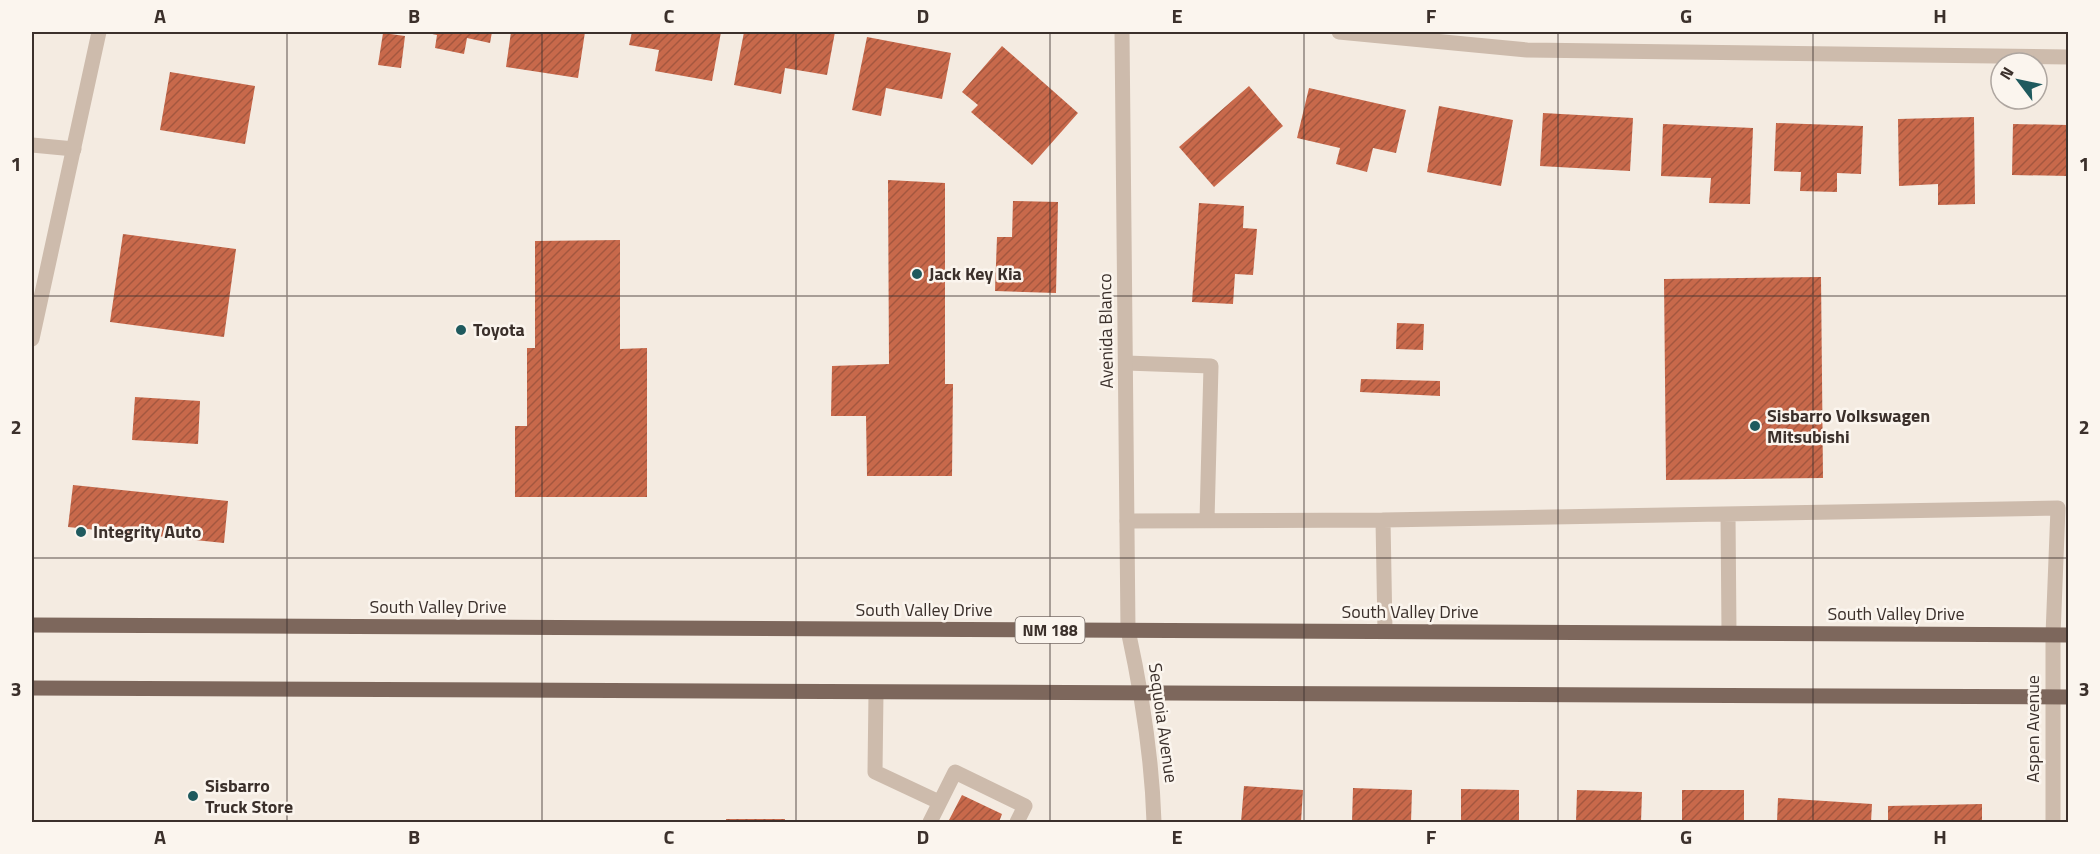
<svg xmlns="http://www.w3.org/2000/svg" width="2100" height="854" viewBox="0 0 2100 854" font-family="'Titillium Web',sans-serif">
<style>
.building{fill:url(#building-hatch)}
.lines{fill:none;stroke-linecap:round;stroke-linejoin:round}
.lane{stroke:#cdbbac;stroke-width:15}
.street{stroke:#cdbbac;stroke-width:15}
.primary{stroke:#7d675c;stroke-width:15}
.grid{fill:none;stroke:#3b302b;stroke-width:1.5;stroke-opacity:0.55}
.poi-dot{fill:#1f5a5e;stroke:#fbf5ee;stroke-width:2}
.labels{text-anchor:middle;stroke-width:5;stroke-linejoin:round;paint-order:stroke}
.shield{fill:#fbf5ee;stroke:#756b66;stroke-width:1.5}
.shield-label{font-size:16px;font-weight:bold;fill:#3b302b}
.poi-label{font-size:18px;font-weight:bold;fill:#3b302b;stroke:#fbf5ee;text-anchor:start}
.street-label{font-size:18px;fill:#3b302b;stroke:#fbf5ee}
.neatline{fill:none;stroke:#3b302b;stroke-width:2}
.grid-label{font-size:20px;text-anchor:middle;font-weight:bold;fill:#3b302b}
</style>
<defs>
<pattern id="building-hatch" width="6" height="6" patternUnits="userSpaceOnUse" patternTransform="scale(1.5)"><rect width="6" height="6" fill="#c8694b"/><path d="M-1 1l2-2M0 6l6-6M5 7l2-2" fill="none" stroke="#a4573f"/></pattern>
</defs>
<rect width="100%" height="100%" fill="#f4ebe1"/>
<path class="building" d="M 423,32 L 492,32 L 490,43 L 467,38 L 464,54 L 435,48 L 437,35 Z
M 511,32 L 585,32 L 578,78 L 506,67 Z
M 632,32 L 721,32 L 712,81 L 655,71 L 659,50 L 629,45 Z
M 744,32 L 835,32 L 827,75 L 785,68 L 781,94 L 734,85 Z
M 383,33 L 405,36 L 401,68 L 378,65 Z
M 867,37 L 951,53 L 942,99 L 886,88 L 881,116 L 852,110 Z
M 1002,46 L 1078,113 L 1032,165 L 971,112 L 978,105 L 962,92 Z
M 170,72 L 255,86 L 245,144 L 160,130 Z
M 1249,86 L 1283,126 L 1214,187 L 1179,147 Z
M 1309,88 L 1406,110 L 1396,153 L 1373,148 L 1367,172 L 1336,164 L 1340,148 L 1297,138 Z
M 1439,106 L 1513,120 L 1501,186 L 1427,172 Z
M 1543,113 L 1633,118 L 1630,171 L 1540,166 Z
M 1974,117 L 1975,204 L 1938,205 L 1938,184 L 1899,186 L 1898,119 Z
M 1776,123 L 1863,126 L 1861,174 L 1837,173 L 1837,192 L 1800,191 L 1801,172 L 1774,171 Z
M 1663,124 L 1753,128 L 1750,204 L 1709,203 L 1711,178 L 1661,176 Z
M 2013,124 L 2068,125 L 2068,176 L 2012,175 Z
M 888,180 L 945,183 L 945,384 L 953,384 L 952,476 L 867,476 L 866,416 L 831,416 L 832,366 L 889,364 Z
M 1013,201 L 1058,202 L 1056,293 L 995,291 L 997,237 L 1012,237 Z
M 1199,203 L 1244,206 L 1243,228 L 1257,229 L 1253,275 L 1235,274 L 1233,304 L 1192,302 Z
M 123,234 L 236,249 L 224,337 L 110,322 Z
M 620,240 L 620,349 L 647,348 L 647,497 L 515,497 L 515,426 L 527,426 L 527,348 L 535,348 L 535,241 Z
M 1821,277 L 1823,478 L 1666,480 L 1664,279 Z
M 1397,323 L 1424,324 L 1423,350 L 1396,349 Z
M 1361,379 L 1440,381 L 1440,396 L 1360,392 Z
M 135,397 L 200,401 L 198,444 L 132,440 Z
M 73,485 L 228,501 L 224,543 L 68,527 Z
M 1244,786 L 1303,790 L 1301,822 L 1241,822 Z
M 1353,788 L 1412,790 L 1411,822 L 1352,822 Z
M 1461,789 L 1519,790 L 1519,822 L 1461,822 Z
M 1577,790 L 1642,792 L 1641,822 L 1576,822 Z
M 1682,790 L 1744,790 L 1744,822 L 1682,822 Z
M 962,795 L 1002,814 L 999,822 L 948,822 Z
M 1778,798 L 1872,804 L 1871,822 L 1777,822 Z
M 1982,804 L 1982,822 L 1888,822 L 1888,806 Z
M 726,819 L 785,819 L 785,822 L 726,822 Z"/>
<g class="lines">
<path class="lane" d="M 32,145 L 74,149
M 1126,363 L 1211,366 L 1207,520
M 1728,514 L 1729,633
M 1127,521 L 1383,520
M 1385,631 L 1383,520 L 2058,508 L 2053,635
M 876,693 L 875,772 L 939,802
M 930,822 L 955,772 L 1025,806 L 1017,822"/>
<path class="street" d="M 1122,32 L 1128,630 C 1142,694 1152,757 1154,822
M 1339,32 L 1527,50 L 2068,57
M 32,339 L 99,32
M 2053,822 L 2053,635"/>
<path class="primary" d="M 32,625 L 2068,635
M 32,688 L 2068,697"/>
</g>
<path class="grid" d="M 287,32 L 287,822M 542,32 L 542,822M 796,32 L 796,822M 1050,32 L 1050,822M 1304,32 L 1304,822M 1558,32 L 1558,822M 1813,32 L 1813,822M 32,296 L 2068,296M 32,558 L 2068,558"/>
<g class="poi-dot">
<circle cx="917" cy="274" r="6"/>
<circle cx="461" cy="330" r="6"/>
<circle cx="1755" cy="426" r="6"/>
<circle cx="81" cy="532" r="6"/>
<circle cx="193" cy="796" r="6"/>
</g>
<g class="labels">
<rect class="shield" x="1015.5" y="617" width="69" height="26" rx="4.5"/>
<g class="shield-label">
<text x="1050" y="636">NM 188</text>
</g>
<g class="poi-label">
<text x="929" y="280">Jack Key Kia</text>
<text x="473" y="336">Toyota</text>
<text x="1767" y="422">Sisbarro Volkswagen<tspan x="1767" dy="21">Mitsubishi</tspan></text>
<text x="93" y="538">Integrity Auto</text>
<text x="205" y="792">Sisbarro<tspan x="205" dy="21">Truck Store</tspan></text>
</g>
<g class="street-label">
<text transform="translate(1106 331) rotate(-91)" y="6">Avenida Blanco</text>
<text x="438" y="613">South Valley Drive</text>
<text x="924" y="616">South Valley Drive</text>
<text x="1410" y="618">South Valley Drive</text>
<text x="1896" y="620">South Valley Drive</text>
<text transform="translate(1163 723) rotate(82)" y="6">Sequoia Avenue</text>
<text transform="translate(2033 729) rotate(-90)" y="6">Aspen Avenue</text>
</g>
</g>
<rect width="2100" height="854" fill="none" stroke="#fbf5ee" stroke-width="66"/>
<g transform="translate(2019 81) rotate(302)"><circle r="28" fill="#fbf5ee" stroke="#aea6a0" stroke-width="1.5"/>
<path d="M0-4.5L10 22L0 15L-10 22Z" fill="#1f5a5e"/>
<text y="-9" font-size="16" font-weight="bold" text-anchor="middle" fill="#3b302b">N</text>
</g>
<rect x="33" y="33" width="2034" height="788" class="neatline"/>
<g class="grid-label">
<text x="160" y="23">A</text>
<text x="414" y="23">B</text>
<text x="669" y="23">C</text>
<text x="923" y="23">D</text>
<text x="1177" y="23">E</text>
<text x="1431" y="23">F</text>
<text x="1686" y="23">G</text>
<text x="1940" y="23">H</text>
<text x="16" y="171">1</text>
<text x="2084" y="171">1</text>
<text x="16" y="434">2</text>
<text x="2084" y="434">2</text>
<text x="16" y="696">3</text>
<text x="2084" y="696">3</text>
<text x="160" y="844">A</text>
<text x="414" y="844">B</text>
<text x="669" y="844">C</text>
<text x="923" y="844">D</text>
<text x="1177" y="844">E</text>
<text x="1431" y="844">F</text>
<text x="1686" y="844">G</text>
<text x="1940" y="844">H</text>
</g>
</svg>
